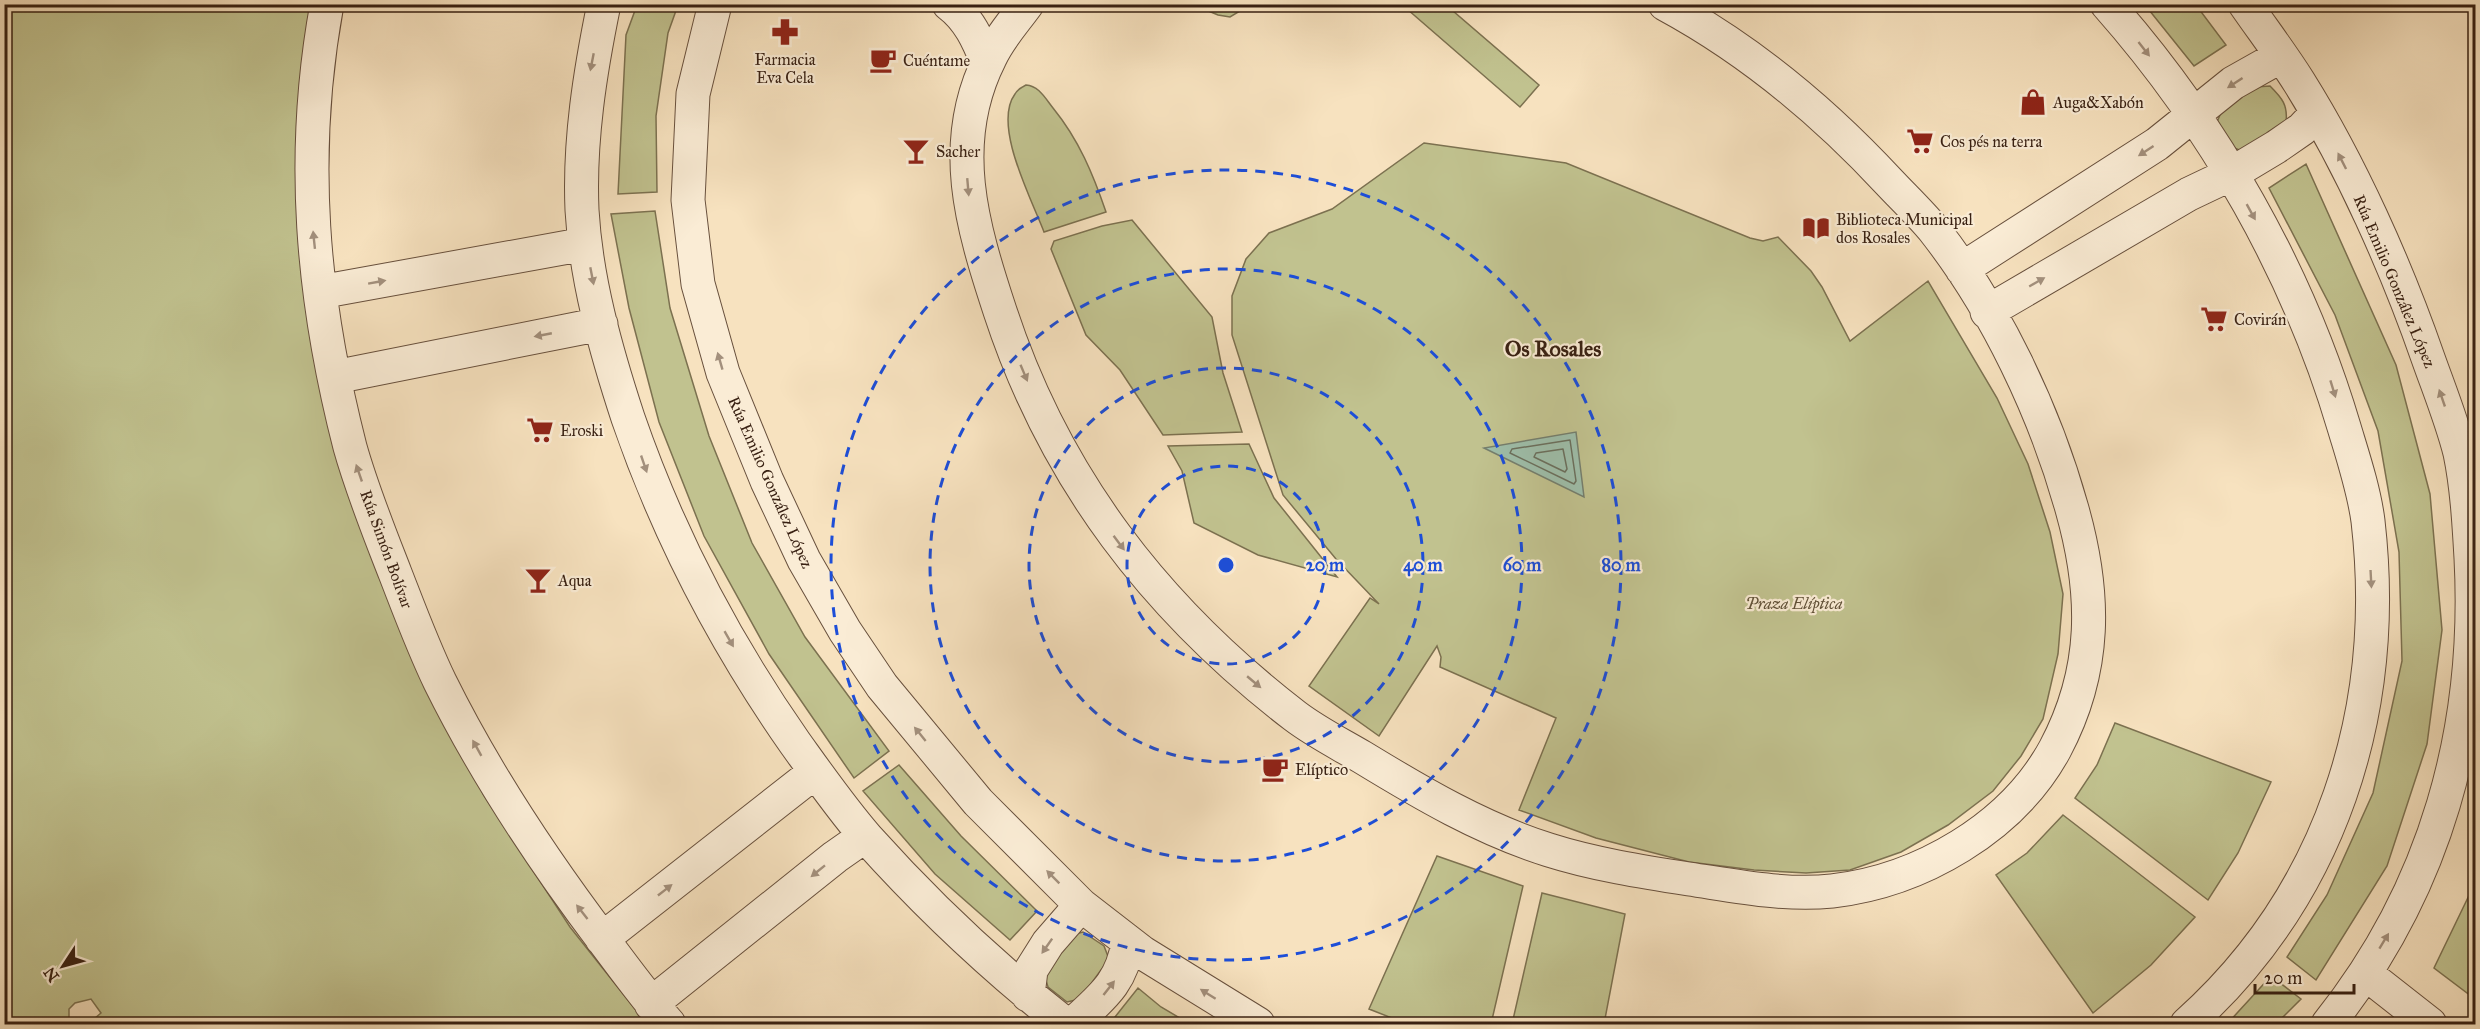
<svg xmlns="http://www.w3.org/2000/svg" width="2480" height="1029" viewBox="0 0 2480 1029" font-family="'IM FELL Great Primer',serif">
<style>
.green{fill:#c1c28f;stroke:#7c7150;stroke-width:1.5}
.water{fill:#9ebfab;stroke:#757f6e;stroke-width:1.5}
.lines{fill:none;stroke-linecap:round;stroke-linejoin:round}
.shore{stroke:#6b705e;stroke-width:1.5}
.minor-casing{stroke:#68503d;stroke-width:35}
.minor{stroke:#faecd5;stroke-width:33}
.oneway{fill:#a3907d}
.ring{fill:none;stroke:#1d4ed8;stroke-width:3;stroke-dasharray:10 8}
.labels{text-anchor:middle;stroke-width:4.5;stroke-linejoin:round;paint-order:stroke}
.poi-label{font-size:16px;fill:#382012;stroke:#faecd5;text-anchor:start}
.street-label{font-size:16px;fill:#382012;stroke:#faecd5}
.park-label{font-size:16px;font-style:italic;fill:#615138;stroke:#faecd5}
.district-label{font-size:22px;font-weight:bold;fill:#382012;stroke:#faecd5}
.centre{fill:#1d4ed8;stroke:#faecd5;stroke-width:3}
.ring-label{font-size:18px;text-anchor:middle;font-weight:bold;fill:#1d4ed8;stroke:#faecd5;stroke-width:4.5;stroke-linejoin:round;paint-order:stroke}
</style>
<rect width="100%" height="100%" fill="#f7e2bf"/>
<filter id="stains"><feTurbulence type="fractalNoise" baseFrequency=".00333" numOctaves="4"/><feColorMatrix values="0 0 0 0 .2 0 0 0 0 .09 0 0 0 0 .02 0 0 0 .5 -.17"/></filter>
<radialGradient id="worn" r=".72"><stop offset=".6" stop-color="#630" stop-opacity="0"/><stop offset="1" stop-color="#630" stop-opacity=".3"/></radialGradient>
<path class="green" d="M 1412,4 L 1446,5 L 1539,85 L 1520,107 L 1407,9 Z
M 5,5 L 315,5 L 303,283 L 483,794 L 570,927 L 647,1024 L 93,1024 L 94,1019 L 101,1013 L 91,999 L 75,1003 L 69,1009 L 69,1024 L 5,1024 Z
M 637,5 L 678,5 L 668,33 L 656,116 L 657,192 L 618,194 L 626,35 Z
M 1194,5 L 1250,5 L 1230,17 L 1218,15 Z
M 2145,5 L 2196,5 L 2226,45 L 2194,66 Z
M 1026,85 C 1039,86 1045,98 1053,108 C 1079,140 1093,174 1106,212 L 1044,232 C 1032,200 992,125 1015,94 C 1017,90 1022,87 1026,85 Z
M 2270,86 C 2282,98 2288,105 2286,122 L 2242,151 L 2229,146 L 2217,122 L 2223,108 L 2255,87 Z
M 1424,143 L 1566,163 L 1750,238 L 1763,241 L 1778,237 L 1811,271 L 1822,287 L 1850,341 L 1928,281 L 1997,398 L 2028,464 L 2050,532 L 2063,594 L 2058,654 L 2043,719 L 2021,756 L 1993,791 L 1948,825 L 1901,852 L 1850,870 L 1806,873 L 1754,870 L 1689,862 L 1596,838 L 1519,810 L 1556,718 L 1440,667 L 1441,657 L 1437,646 L 1379,736 L 1309,686 L 1370,598 L 1379,604 L 1336,559 L 1283,495 L 1232,335 L 1232,296 L 1246,259 L 1269,233 L 1332,209 Z
M 2306,164 L 2396,365 L 2430,494 L 2442,630 L 2427,744 L 2387,866 L 2316,980 L 2287,957 L 2327,895 L 2373,793 L 2402,661 L 2399,552 L 2378,431 L 2335,315 L 2269,188 Z
M 655,211 L 670,308 L 709,436 L 752,543 L 805,637 L 889,751 L 854,778 L 769,654 L 704,536 L 659,422 L 629,308 L 611,214 Z
M 1132,220 L 1212,317 L 1223,373 L 1242,432 L 1163,435 L 1120,370 L 1086,335 L 1051,249 L 1054,241 L 1102,226 Z
M 1249,444 L 1274,498 L 1337,577 L 1258,555 L 1194,523 L 1182,471 L 1168,446 Z
M 2115,723 L 2271,782 L 2238,853 L 2208,900 L 2075,798 L 2097,765 Z
M 899,765 L 961,836 L 1037,911 L 1010,940 L 935,874 L 863,791 Z
M 2063,815 L 2195,917 L 2151,965 L 2093,1013 L 1996,875 L 2027,853 Z
M 1437,856 L 1523,886 L 1491,1024 L 1407,1024 L 1369,1009 Z
M 2475,883 L 2475,999 L 2434,968 Z
M 1542,893 L 1625,914 L 1604,1024 L 1512,1024 Z
M 1083,932 L 1104,946 L 1109,959 L 1080,999 L 1067,1002 L 1048,987 L 1044,974 L 1068,936 Z
M 2271,976 L 2301,999 L 2276,1024 L 2227,1024 Z
M 1138,988 L 1161,1007 L 1190,1024 L 1114,1024 L 1111,1022 Z"/>
<path class="water" d="M 1576,432 L 1584,497 L 1484,448 Z"/>
<g class="lines">
<path class="shore" d="M 1570,440 L 1576,481 L 1574,484 L 1510,453 L 1512,449 Z
M 1563,449 L 1567,469 L 1565,472 L 1534,457 L 1536,453 Z"/>
<defs>
<path id="minor" d="M 327,4 C 299,156 312,299 350,447 C 362,490 379,532 395,573 C 409,609 423,647 440,682 C 485,773 542,859 604,941 C 625,969 646,998 669,1024
M 604,4 C 590,72 579,141 582,210 C 586,280 606,351 628,418 C 668,534 725,643 795,743 C 818,775 841,808 867,838 C 927,905 994,968 1065,1024
M 715,4 L 693,94 L 688,200 L 698,284 L 723,373 L 767,481 L 804,560 L 845,631 L 882,686 L 978,802 L 1081,905 L 1143,953 L 1258,1024
M 949,4 C 969,19 978,40 987,62
M 1027,4 C 1014,22 999,38 990,58 C 947,143 972,226 1000,311 C 1055,479 1156,609 1295,716 C 1316,732 1340,744 1362,757 C 1421,793 1482,829 1549,850 C 1593,864 1643,872 1689,879 C 1736,886 1785,896 1832,891 C 1920,881 2012,828 2055,749 C 2097,670 2096,594 2072,509 C 2045,412 1996,309 1934,230 C 1920,213 1904,198 1889,182 C 1824,112 1750,50 1665,4
M 2107,4 C 2214,125 2298,272 2344,427 C 2353,457 2364,490 2368,521 C 2390,712 2331,895 2187,1024
M 2245,4 C 2263,30 2282,55 2299,82 C 2351,165 2396,266 2428,358 C 2439,389 2452,421 2460,453 C 2467,487 2469,523 2471,558 C 2480,729 2436,889 2328,1024
M 1962,269 L 2157,144 L 2233,83 L 2281,56
M 320,292 L 585,244
M 1987,312 L 2189,194 L 2231,174 L 2276,147 L 2302,129 L 2317,113
M 335,377 L 601,324
M 602,939 L 815,772
M 2365,973 L 2430,1024
M 1028,995 L 1031,970 L 1048,943 L 1081,905
M 651,1004 L 835,857 L 865,836
M 1073,1024 C 1102,997 1122,983 1128,942"/>
</defs>
<use href="#minor" class="minor-casing"/>
<use href="#minor" class="minor"/>
</g>
<defs><path id="oneway-solid" d="M-6-.8H1V-3.2L6.5 0L1 3.2V.8H-6Z" transform="scale(1.5)"/></defs>
<g class="oneway">
<use href="#oneway-solid" transform="translate(2144 49) rotate(52)"/>
<use href="#oneway-solid" transform="translate(592 62) rotate(101)"/>
<use href="#oneway-solid" transform="translate(2235 83) rotate(147)"/>
<use href="#oneway-solid" transform="translate(2146 151) rotate(147)"/>
<use href="#oneway-solid" transform="translate(2342 161) rotate(-117)"/>
<use href="#oneway-solid" transform="translate(968 187) rotate(85)"/>
<use href="#oneway-solid" transform="translate(2251 212) rotate(61)"/>
<use href="#oneway-solid" transform="translate(314 240) rotate(-96)"/>
<use href="#oneway-solid" transform="translate(592 276) rotate(79)"/>
<use href="#oneway-solid" transform="translate(377 282) rotate(-10)"/>
<use href="#oneway-solid" transform="translate(2037 282) rotate(-30)"/>
<use href="#oneway-solid" transform="translate(543 335) rotate(169)"/>
<use href="#oneway-solid" transform="translate(720 361) rotate(-106)"/>
<use href="#oneway-solid" transform="translate(1024 373) rotate(67)"/>
<use href="#oneway-solid" transform="translate(2333 389) rotate(73)"/>
<use href="#oneway-solid" transform="translate(2442 398) rotate(-109)"/>
<use href="#oneway-solid" transform="translate(644 464) rotate(71)"/>
<use href="#oneway-solid" transform="translate(359 473) rotate(-109)"/>
<use href="#oneway-solid" transform="translate(1119 543) rotate(53)"/>
<use href="#oneway-solid" transform="translate(2371 579) rotate(87)"/>
<use href="#oneway-solid" transform="translate(729 639) rotate(60)"/>
<use href="#oneway-solid" transform="translate(1254 682) rotate(40)"/>
<use href="#oneway-solid" transform="translate(920 734) rotate(-129)"/>
<use href="#oneway-solid" transform="translate(477 748) rotate(-119)"/>
<use href="#oneway-solid" transform="translate(818 871) rotate(141)"/>
<use href="#oneway-solid" transform="translate(1053 877) rotate(-135)"/>
<use href="#oneway-solid" transform="translate(665 890) rotate(-38)"/>
<use href="#oneway-solid" transform="translate(582 912) rotate(-128)"/>
<use href="#oneway-solid" transform="translate(2384 941) rotate(-59)"/>
<use href="#oneway-solid" transform="translate(1047 946) rotate(125)"/>
<use href="#oneway-solid" transform="translate(1109 988) rotate(-52)"/>
<use href="#oneway-solid" transform="translate(1208 994) rotate(-148)"/>
</g>
<g class="ring">
<circle cx="1226" cy="565" r="99"/>
<circle cx="1226" cy="565" r="197"/>
<circle cx="1226" cy="565" r="296"/>
<circle cx="1226" cy="565" r="395"/>
</g>
<defs>
<symbol id="pharmacy-bare" viewBox="-9 -9 18 18"><path d="M-2-6h4v4h4v4h-4v4h-4v-4h-4v-4h4Z" fill="#8f2418" stroke="#faecd5" stroke-width="2.5" paint-order="stroke"/></symbol>
<symbol id="cafe-bare" viewBox="-9 -9 18 18"><path d="M-5.5-4.5H6V0H3Q3 3.5 0 3.5H-2.5Q-5.5 3.5-5.5 0ZM3-3.2v2h1.7v-2ZM-6 4.5H4V6H-6Z" fill="#8f2418" stroke="#faecd5" stroke-width="2.5" paint-order="stroke"/></symbol>
<symbol id="shop-bare" viewBox="-9 -9 18 18"><path d="M-5-2.5h2.3a2.7 3.5 0 0 1 5.4 0H5L5.5 6h-11ZM-1.5-2.5h3a1.5 2.3 0 0 0-3 0Z" fill="#8f2418" stroke="#faecd5" stroke-width="2.5" paint-order="stroke"/></symbol>
<symbol id="supermarket-bare" viewBox="-9 -9 18 18"><path d="M-6-5.5h2.5l.6 2H6L4.5 2H-2.5L-4.4-4H-6ZM-1.5 3.2a1.3 1.3 0 1 0 .1 0ZM3 3.2a1.3 1.3 0 1 0 .1 0Z" fill="#8f2418" stroke="#faecd5" stroke-width="2.5" paint-order="stroke"/></symbol>
<symbol id="bar-bare" viewBox="-9 -9 18 18"><path d="M-6-5H6L.8 .8V4.5H3.5V6h-7V4.5H-.8V.8Z" fill="#8f2418" stroke="#faecd5" stroke-width="2.5" paint-order="stroke"/></symbol>
<symbol id="library-bare" viewBox="-9 -9 18 18"><path d="M-6-4Q-3-5.5-.7-3.5V5Q-3 3-6 4ZM6-4Q3-5.5 .7-3.5V5Q3 3 6 4Z" fill="#8f2418" stroke="#faecd5" stroke-width="2.5" paint-order="stroke"/></symbol>
</defs>
<g fill-rule="evenodd">
<use href="#pharmacy-bare" x="766" y="13" width="38" height="38"/>
<use href="#cafe-bare" x="864" y="41" width="38" height="38"/>
<use href="#shop-bare" x="2014" y="83" width="38" height="38"/>
<use href="#supermarket-bare" x="1901" y="122" width="38" height="38"/>
<use href="#bar-bare" x="897" y="132" width="38" height="38"/>
<use href="#library-bare" x="1797" y="209" width="38" height="38"/>
<use href="#supermarket-bare" x="2195" y="300" width="38" height="38"/>
<use href="#supermarket-bare" x="521" y="411" width="38" height="38"/>
<use href="#bar-bare" x="519" y="561" width="38" height="38"/>
<use href="#cafe-bare" x="1256" y="750" width="38" height="38"/>
</g>
<g class="labels">
<g class="poi-label">
<text x="785" y="65" text-anchor="middle">Farmacia<tspan x="785" dy="18">Eva Cela</tspan></text>
<text x="903" y="66">Cuéntame</text>
<text x="2053" y="108">Auga&amp;Xabón</text>
<text x="1940" y="147">Cos pés na terra</text>
<text x="936" y="157">Sacher</text>
<text x="1836" y="225">Biblioteca Municipal<tspan x="1836" dy="18">dos Rosales</tspan></text>
<text x="2234" y="325">Covirán</text>
<text x="560" y="436">Eroski</text>
<text x="558" y="586">Aqua</text>
<text x="1295" y="775">Elíptico</text>
</g>
<g class="street-label">
<text transform="translate(2395 281) rotate(67)" y="6">Rúa Emilio González López</text>
<text transform="translate(771 482) rotate(66)" y="6">Rúa Emilio González López</text>
<text transform="translate(387 549) rotate(70)" y="6">Rúa Simón Bolívar</text>
</g>
<g class="park-label">
<text x="1794" y="609">Praza Elíptica</text>
</g>
<g class="district-label">
<text x="1553" y="356">Os Rosales</text>
</g>
</g>
<circle cx="1226" cy="565" r="9" class="centre"/>
<g class="ring-label">
<text x="1325" y="571">20 m</text>
<text x="1423" y="571">40 m</text>
<text x="1522" y="571">60 m</text>
<text x="1621" y="571">80 m</text>
</g>
<rect width="2480" height="1029" fill="none" stroke="#f7e2bf" stroke-width="24"/>
<rect x="6" y="6" width="2468" height="1017" fill="none" stroke="#382012" stroke-width="3"/>
<rect x="12" y="12" width="2456" height="1005" fill="none" stroke="#382012" stroke-width="1.5"/>
<g transform="translate(63 966) rotate(234)" stroke="#faecd5" stroke-width="4.5" paint-order="stroke">
<path d="M0-4.5L10 22L0 15L-10 22Z" fill="#382012"/>
<text y="-9" font-size="16" font-weight="bold" text-anchor="middle" fill="#382012">N</text>
</g>
<path d="M2255 984v9h99v-9" fill="none" stroke="#382012" stroke-width="3"/>
<text x="2264" y="984" font-size="18" fill="#382012" stroke="#faecd5" stroke-width="4.5" paint-order="stroke">20 m</text>
<rect width="100%" height="100%" filter="url(#stains)"/>
<rect width="100%" height="100%" fill="url(#worn)"/>
</svg>
